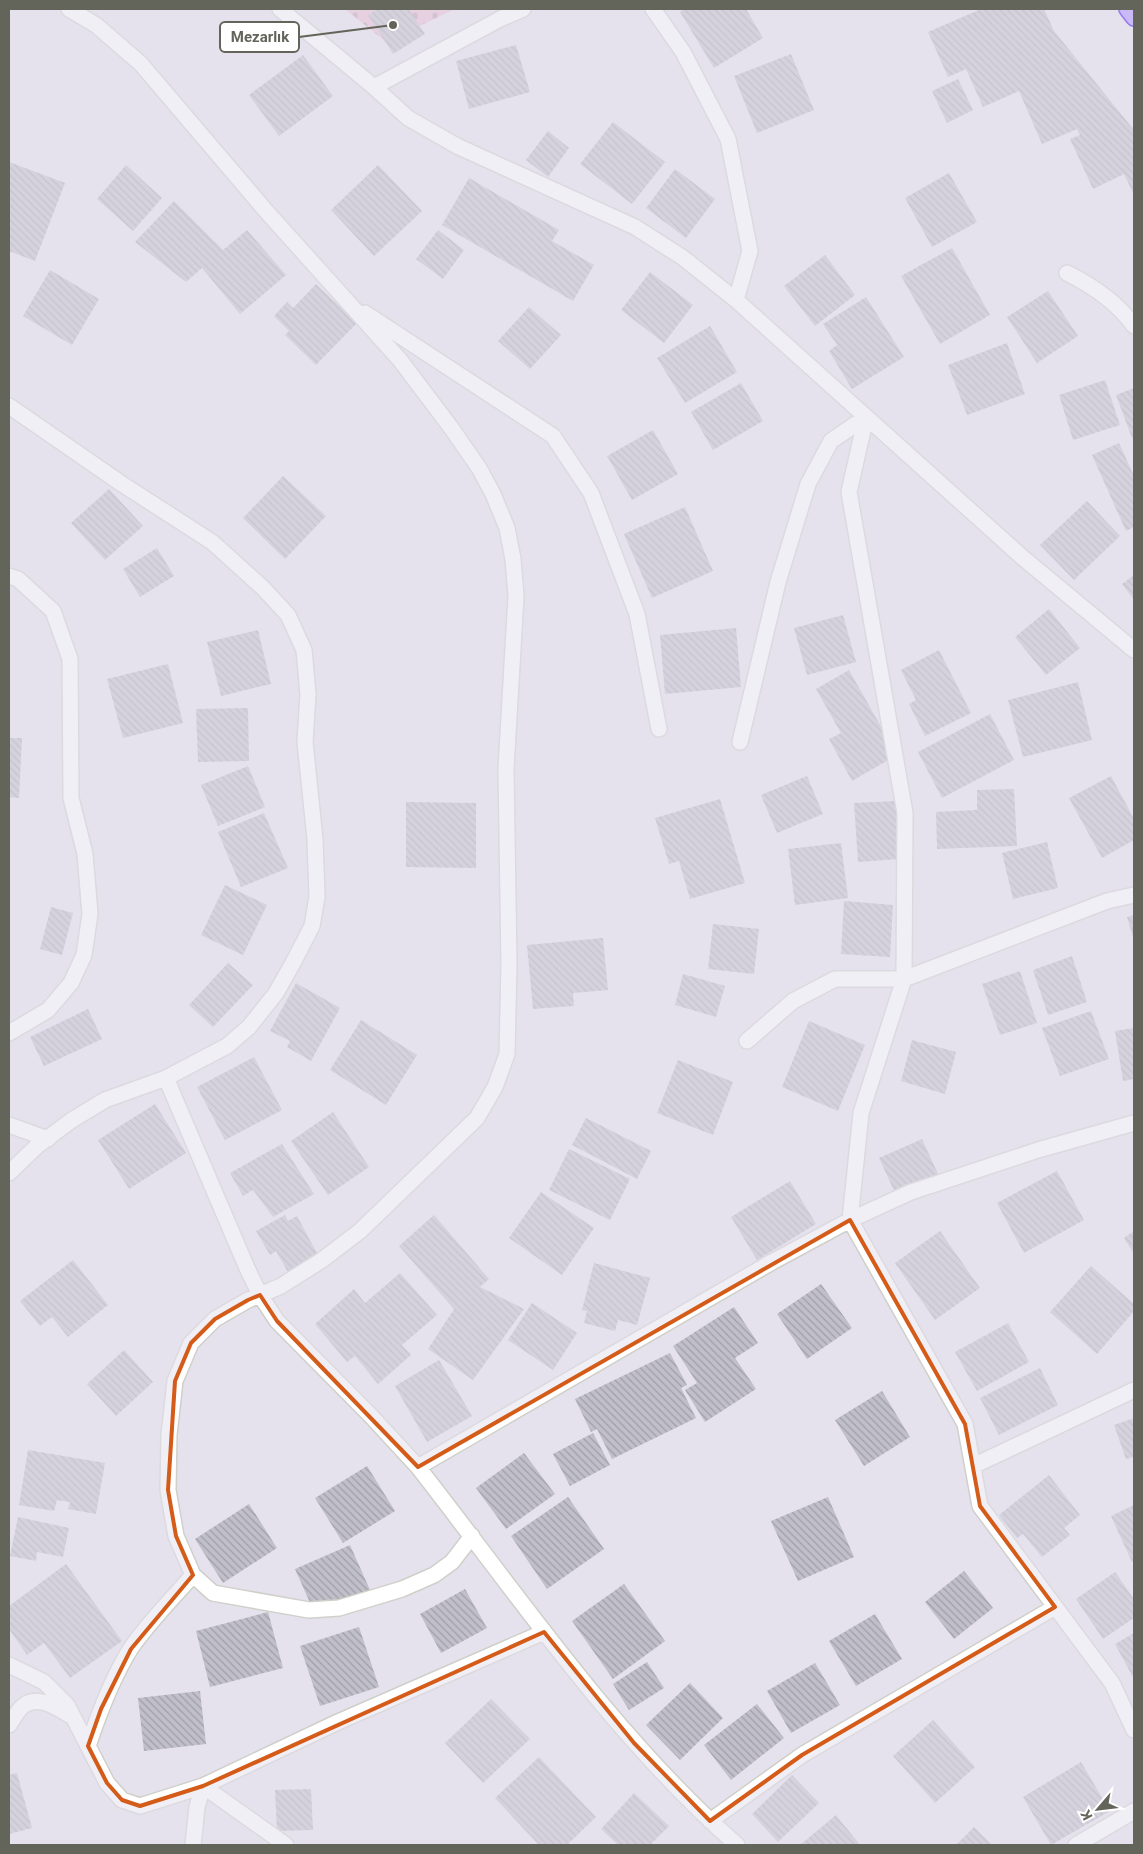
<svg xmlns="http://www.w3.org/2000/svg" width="1143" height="1854" viewBox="0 0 1143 1854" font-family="Roboto,sans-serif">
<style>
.cemetery{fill:url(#cemetery-stones)}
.building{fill:url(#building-back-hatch)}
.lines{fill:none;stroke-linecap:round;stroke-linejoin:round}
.street-casing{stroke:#cfd0c9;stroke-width:18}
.highway-casing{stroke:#3100f0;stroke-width:18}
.street{stroke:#fff;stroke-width:15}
.highway{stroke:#a788ff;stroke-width:15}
.marked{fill:none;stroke:#d45b18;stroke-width:4;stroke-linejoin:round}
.leader{fill:none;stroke:#63645a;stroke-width:2}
.callout-dot{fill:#63645a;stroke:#fff;stroke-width:2}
.callout{fill:#fff;stroke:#63645a;stroke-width:2}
.callout-label{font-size:15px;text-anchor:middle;font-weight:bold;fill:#63645a}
</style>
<defs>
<pattern id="cemetery-stones" width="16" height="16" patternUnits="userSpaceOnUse" patternTransform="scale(1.25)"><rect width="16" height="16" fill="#e8bcd1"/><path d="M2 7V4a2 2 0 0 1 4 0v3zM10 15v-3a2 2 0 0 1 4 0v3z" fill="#c09cad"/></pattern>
<pattern id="building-back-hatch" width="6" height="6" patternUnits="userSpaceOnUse" patternTransform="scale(1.25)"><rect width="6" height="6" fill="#c1bfc9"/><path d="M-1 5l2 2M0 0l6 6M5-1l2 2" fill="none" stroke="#a09fa6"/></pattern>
</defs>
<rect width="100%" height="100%" fill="#e5e2ee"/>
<path class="cemetery" d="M 345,9 L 455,9 L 386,42 Z"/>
<path class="building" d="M 378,9 L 409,9 L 425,34 L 393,54 L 368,15 Z
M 684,9 L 746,9 L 763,38 L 714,68 L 680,12 Z
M 981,9 L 1044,9 L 1054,31 L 1134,130 L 1134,195 L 1124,174 L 1093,189 L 1070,139 L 1080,135 L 1077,129 L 1042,144 L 1019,91 L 983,107 L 966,69 L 948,77 L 928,32 Z
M 516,45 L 530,92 L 469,109 L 456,61 Z
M 791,54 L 814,110 L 757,133 L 734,76 Z
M 303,55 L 333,96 L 279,136 L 249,95 Z
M 958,79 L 973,110 L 947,123 L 932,91 Z
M 613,122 L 665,162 L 632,204 L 580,164 Z
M 548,131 L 569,148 L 548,177 L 526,160 Z
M 9,162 L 65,183 L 35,261 L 9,251 Z
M 126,165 L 162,198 L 133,231 L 97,199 Z
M 378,165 L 422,211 L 374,256 L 331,210 Z
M 675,169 L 715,199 L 686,238 L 646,208 Z
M 949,173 L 977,222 L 932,247 L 905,198 Z
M 469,178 L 559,230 L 552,241 L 594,265 L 573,301 L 442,225 Z
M 174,201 L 223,250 L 247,230 L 286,275 L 240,314 L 202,268 L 186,282 L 135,242 Z
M 438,230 L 464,250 L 443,279 L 416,259 Z
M 952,248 L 990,315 L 940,344 L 901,276 Z
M 825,255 L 855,295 L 815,326 L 784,286 Z
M 50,270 L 99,299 L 72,345 L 23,316 Z
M 650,272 L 693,305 L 664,343 L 621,310 Z
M 316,284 L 357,323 L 316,365 L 285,335 L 289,331 L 274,316 L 287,302 L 293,308 Z
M 1048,291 L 1078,336 L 1037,363 L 1007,317 Z
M 866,297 L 904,357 L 852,389 L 829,351 L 837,345 L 823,324 Z
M 529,307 L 561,335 L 530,369 L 498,341 Z
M 710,326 L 737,372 L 685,403 L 657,358 Z
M 1007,343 L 1025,394 L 967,415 L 948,365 Z
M 1105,380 L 1120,425 L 1073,440 L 1059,395 Z
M 741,383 L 763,421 L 713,450 L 691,412 Z
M 1134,388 L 1134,437 L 1132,438 L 1116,395 Z
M 653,430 L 678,474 L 632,500 L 607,456 Z
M 1119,443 L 1134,476 L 1134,527 L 1126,531 L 1092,455 Z
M 283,476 L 326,516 L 285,559 L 243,518 Z
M 109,489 L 143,526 L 105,560 L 71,523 Z
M 1087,501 L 1120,536 L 1074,580 L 1040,545 Z
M 685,507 L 713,571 L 652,598 L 624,534 Z
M 157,548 L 174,576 L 140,597 L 123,569 Z
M 1134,575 L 1134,600 L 1122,584 Z
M 1049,609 L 1080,648 L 1046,675 L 1015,637 Z
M 843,615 L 856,662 L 807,675 L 794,628 Z
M 736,628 L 741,687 L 665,694 L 660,635 Z
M 258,630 L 271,684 L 221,696 L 207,642 Z
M 939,650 L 971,713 L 925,736 L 909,704 L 916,700 L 901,670 Z
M 168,664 L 183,723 L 123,738 L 107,679 Z
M 849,670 L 897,755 L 852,781 L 829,739 L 841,733 L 816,689 Z
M 1078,682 L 1092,740 L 1023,757 L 1008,700 Z
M 248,708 L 249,761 L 198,762 L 196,709 Z
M 990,714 L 1014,760 L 942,798 L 918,752 Z
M 9,738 L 22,738 L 19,798 L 9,797 Z
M 248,766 L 265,807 L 218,826 L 201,785 Z
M 807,776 L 823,814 L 777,833 L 761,795 Z
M 1111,776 L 1134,819 L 1134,840 L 1102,858 L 1069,798 Z
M 1014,789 L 1017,846 L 937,849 L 936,812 L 977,810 L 977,790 Z
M 720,799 L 745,883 L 690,899 L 679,861 L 669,864 L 655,818 Z
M 896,801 L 899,859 L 858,862 L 854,803 Z
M 406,802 L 476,803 L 476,868 L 406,867 Z
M 264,813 L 288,868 L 241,887 L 218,832 Z
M 1047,842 L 1058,888 L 1013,899 L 1002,853 Z
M 841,843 L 848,898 L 795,905 L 788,849 Z
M 225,885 L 267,905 L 243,955 L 201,935 Z
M 844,901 L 893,905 L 890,957 L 841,954 Z
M 51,907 L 73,913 L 62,955 L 40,949 Z
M 1134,915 L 1134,941 L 1127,917 Z
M 713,924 L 759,929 L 754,974 L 708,969 Z
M 603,938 L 608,990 L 573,993 L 574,1006 L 533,1009 L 527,945 Z
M 1072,956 L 1087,1002 L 1048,1015 L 1033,970 Z
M 228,963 L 253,985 L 213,1027 L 189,1005 Z
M 1020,971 L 1037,1023 L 1000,1035 L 982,984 Z
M 683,974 L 725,986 L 716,1017 L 675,1005 Z
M 296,983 L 340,1008 L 311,1061 L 287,1047 L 290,1041 L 270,1031 Z
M 88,1009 L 102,1039 L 44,1066 L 30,1037 Z
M 1091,1011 L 1109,1059 L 1060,1076 L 1042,1028 Z
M 361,1020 L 417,1055 L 386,1105 L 330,1070 Z
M 809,1021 L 865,1045 L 838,1111 L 782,1087 Z
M 1134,1028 L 1134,1079 L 1123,1081 L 1115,1031 Z
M 912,1040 L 956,1052 L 945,1094 L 901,1081 Z
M 254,1057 L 282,1110 L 225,1140 L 197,1087 Z
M 678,1060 L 733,1082 L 713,1135 L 657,1113 Z
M 155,1104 L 186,1153 L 129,1189 L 98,1140 Z
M 333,1112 L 369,1167 L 328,1195 L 291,1141 Z
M 586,1118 L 651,1151 L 637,1179 L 572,1145 Z
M 922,1139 L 939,1176 L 896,1195 L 879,1158 Z
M 282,1144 L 314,1194 L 273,1217 L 253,1190 L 243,1196 L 230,1173 Z
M 569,1149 L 630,1179 L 610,1220 L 549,1190 Z
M 1057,1171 L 1084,1220 L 1024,1253 L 997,1203 Z
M 790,1181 L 816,1224 L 757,1260 L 731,1217 Z
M 541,1192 L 594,1228 L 562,1275 L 509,1238 Z
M 285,1215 L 288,1221 L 297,1216 L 318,1255 L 288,1272 L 276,1251 L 270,1255 L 256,1231 Z
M 434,1215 L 489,1279 L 480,1287 L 524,1309 L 473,1380 L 428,1349 L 454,1309 L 399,1246 Z
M 940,1231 L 980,1288 L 935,1320 L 895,1263 Z
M 1134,1231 L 1134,1254 L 1124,1238 Z
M 73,1260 L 108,1305 L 68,1337 L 52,1317 L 40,1326 L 20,1301 Z
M 594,1263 L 650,1278 L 637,1325 L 618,1320 L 615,1331 L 584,1323 L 587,1311 L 582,1310 Z
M 1091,1266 L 1134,1304 L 1134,1311 L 1097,1354 L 1050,1312 Z
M 400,1273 L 437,1315 L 402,1345 L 411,1355 L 378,1384 L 355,1356 L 347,1362 L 315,1324 L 354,1289 L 365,1303 Z
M 821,1284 L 852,1328 L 807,1359 L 777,1314 Z
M 532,1303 L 577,1333 L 553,1370 L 508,1340 Z
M 734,1307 L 758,1343 L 735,1358 L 756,1389 L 705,1422 L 685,1390 L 697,1383 L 673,1346 Z
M 1008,1323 L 1029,1362 L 977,1391 L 955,1352 Z
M 124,1350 L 153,1382 L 116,1416 L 87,1384 Z
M 670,1353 L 687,1385 L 681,1388 L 696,1418 L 612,1459 L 597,1429 L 591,1432 L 575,1399 Z
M 439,1360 L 472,1416 L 427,1442 L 395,1386 Z
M 1040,1368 L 1058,1405 L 999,1435 L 980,1398 Z
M 882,1391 L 910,1437 L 864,1466 L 835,1420 Z
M 1134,1418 L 1134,1457 L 1126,1459 L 1114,1425 Z
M 593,1433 L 610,1465 L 570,1486 L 553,1454 Z
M 28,1450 L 105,1463 L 96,1514 L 68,1509 L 70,1502 L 57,1500 L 54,1511 L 19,1505 Z
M 524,1453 L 555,1494 L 506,1529 L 476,1488 Z
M 367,1466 L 395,1511 L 343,1543 L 315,1498 Z
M 1049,1475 L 1080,1515 L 1064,1528 L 1070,1535 L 1042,1557 L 1023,1534 L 1017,1538 L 999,1515 Z
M 568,1497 L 604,1549 L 547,1589 L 511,1536 Z
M 828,1497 L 854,1557 L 798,1581 L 771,1521 Z
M 249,1504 L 277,1548 L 223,1583 L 195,1539 Z
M 1134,1505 L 1134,1561 L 1132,1562 L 1111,1516 Z
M 18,1517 L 69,1528 L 63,1557 L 37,1552 L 36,1561 L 10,1556 Z
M 350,1545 L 370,1590 L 315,1614 L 295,1569 Z
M 66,1564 L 122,1641 L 70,1678 L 44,1643 L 27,1655 L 9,1629 L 9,1606 Z
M 964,1571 L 993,1608 L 954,1639 L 925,1602 Z
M 1115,1572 L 1134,1599 L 1134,1618 L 1103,1639 L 1076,1599 Z
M 624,1584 L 665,1641 L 613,1679 L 572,1621 Z
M 465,1589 L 487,1628 L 441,1653 L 420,1614 Z
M 268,1612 L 283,1668 L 210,1687 L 196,1631 Z
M 875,1614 L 902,1659 L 856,1686 L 829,1641 Z
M 359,1627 L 379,1687 L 320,1706 L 300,1646 Z
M 1134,1633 L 1134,1679 L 1115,1644 Z
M 647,1662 L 664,1688 L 629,1710 L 613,1684 Z
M 815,1663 L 840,1705 L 791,1733 L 767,1691 Z
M 690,1683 L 723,1718 L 680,1760 L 646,1725 Z
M 200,1691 L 206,1744 L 144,1751 L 138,1698 Z
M 491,1699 L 530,1739 L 483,1783 L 445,1743 Z
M 757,1704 L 784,1738 L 731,1780 L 704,1745 Z
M 933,1720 L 975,1767 L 935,1803 L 893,1756 Z
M 539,1757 L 596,1817 L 567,1845 L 539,1845 L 495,1798 Z
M 1081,1762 L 1110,1811 L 1051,1845 L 1023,1797 Z
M 17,1773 L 32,1828 L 9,1834 L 9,1775 Z
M 792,1775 L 819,1803 L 778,1842 L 752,1814 Z
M 311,1789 L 313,1830 L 277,1831 L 275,1790 Z
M 634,1793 L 669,1826 L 650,1845 L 618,1845 L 601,1829 Z
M 836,1815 L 860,1845 L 800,1845 Z
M 974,1827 L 992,1845 L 956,1845 Z"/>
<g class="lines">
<defs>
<path id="street" d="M 69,9 L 96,25 L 141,64 L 266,211 L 400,360 L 452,429 L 479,468 L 493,494 L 507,528 L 513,559 L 516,596 L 506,769 L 509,964 L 507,1054 L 495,1087 L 477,1118 L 360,1231 L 322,1260 L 281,1286 L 248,1300 L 215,1319 L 191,1343 L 175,1381 L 169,1435 L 168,1490 L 176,1536 L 193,1575 L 213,1593 L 309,1610 L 339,1608 L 402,1589 L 434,1575 L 452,1562 L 472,1536
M 280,9 L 374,87 L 408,118 L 457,146 L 635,227 L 682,257 L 736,300 L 1022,557 L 1134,650
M 653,9 L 683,52 L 728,139 L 750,251 L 736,300
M 374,87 L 500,19 L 523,9
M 1067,273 C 1093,286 1117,302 1134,326
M 365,313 L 553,436 L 591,493 L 637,614 L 659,729
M 9,406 L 122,484 L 212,542 L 263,588 L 288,615 L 304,650 L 308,694 L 305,742 L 315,839 L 317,897 L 312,926 L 294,961 L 276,993 L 249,1027 L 227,1046 L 166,1078 L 105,1100 L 72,1120 L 37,1146 L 9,1173
M 866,417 L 849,492 L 905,813 L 904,979 L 861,1113 L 850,1220 L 965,1424 L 980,1506 L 1112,1683 L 1134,1730
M 9,576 L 18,579 L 53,611 L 70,659 L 71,798 L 85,854 L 90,914 L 84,955 L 71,983 L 48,1010 L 9,1033
M 740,742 L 778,582 L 808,484 L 831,441 L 866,417
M 747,1041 L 793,1001 L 835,979 L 904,979 L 1107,901 L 1134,895
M 166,1078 L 247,1268 L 260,1295 L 277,1321 L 371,1416 L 418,1467
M 9,1125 L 48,1139
M 973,1466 L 1134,1390
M 9,1665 L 44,1682 L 67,1705 L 107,1783 L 122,1800 L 140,1806 L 203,1786 L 286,1845
M 9,1725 C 13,1719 18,1710 23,1706 C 38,1694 57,1708 71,1716
M 88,1746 C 99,1713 112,1678 131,1648 C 149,1622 172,1599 193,1575
M 710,1821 L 802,1755 L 1055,1607
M 193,1845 L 197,1807 L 203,1786 L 338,1722 L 544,1632
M 737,1845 C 613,1736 519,1596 418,1467 L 772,1262 L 850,1220 L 911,1192 L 1038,1150 L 1134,1123
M 1076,1845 L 1134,1811"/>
<path id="highway" d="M 1127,9 L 1134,18"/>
</defs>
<use href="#street" class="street-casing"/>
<use href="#highway" class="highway-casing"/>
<use href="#street" class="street"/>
<use href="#highway" class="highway"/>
</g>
<path d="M0 0H1143V1854H0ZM 850,1220 L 965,1424 L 980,1506 L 1055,1607 L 802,1755 L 710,1821 L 634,1743 L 544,1632 L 203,1786 L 140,1806 L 122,1800 L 107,1783 L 88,1746 L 101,1709 L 131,1649 L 193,1575 L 176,1536 L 168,1490 L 175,1381 L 191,1343 L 215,1319 L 248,1300 L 260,1295 L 277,1321 L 418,1467 Z" fill="#e5e2ee" fill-opacity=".55" fill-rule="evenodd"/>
<path class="marked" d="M 850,1220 L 965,1424 L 980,1506 L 1055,1607 L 802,1755 L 710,1821 L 634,1743 L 544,1632 L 203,1786 L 140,1806 L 122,1800 L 107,1783 L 88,1746 L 101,1709 L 131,1649 L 193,1575 L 176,1536 L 168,1490 L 175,1381 L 191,1343 L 215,1319 L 248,1300 L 260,1295 L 277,1321 L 418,1467 Z"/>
<path class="leader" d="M393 25L299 37"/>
<circle class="callout-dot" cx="393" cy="25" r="5"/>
<rect class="callout" x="220" y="22" width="79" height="30" rx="5"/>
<g class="callout-label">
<text x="260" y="42">Mezarlık</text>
</g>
<rect width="1143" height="1854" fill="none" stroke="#63645a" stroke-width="20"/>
<g transform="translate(1098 1809) rotate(242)" stroke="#ffffff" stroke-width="4" paint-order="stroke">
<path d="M0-4L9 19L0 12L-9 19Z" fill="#63645a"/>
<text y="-8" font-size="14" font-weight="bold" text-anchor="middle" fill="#63645a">K</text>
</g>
</svg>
